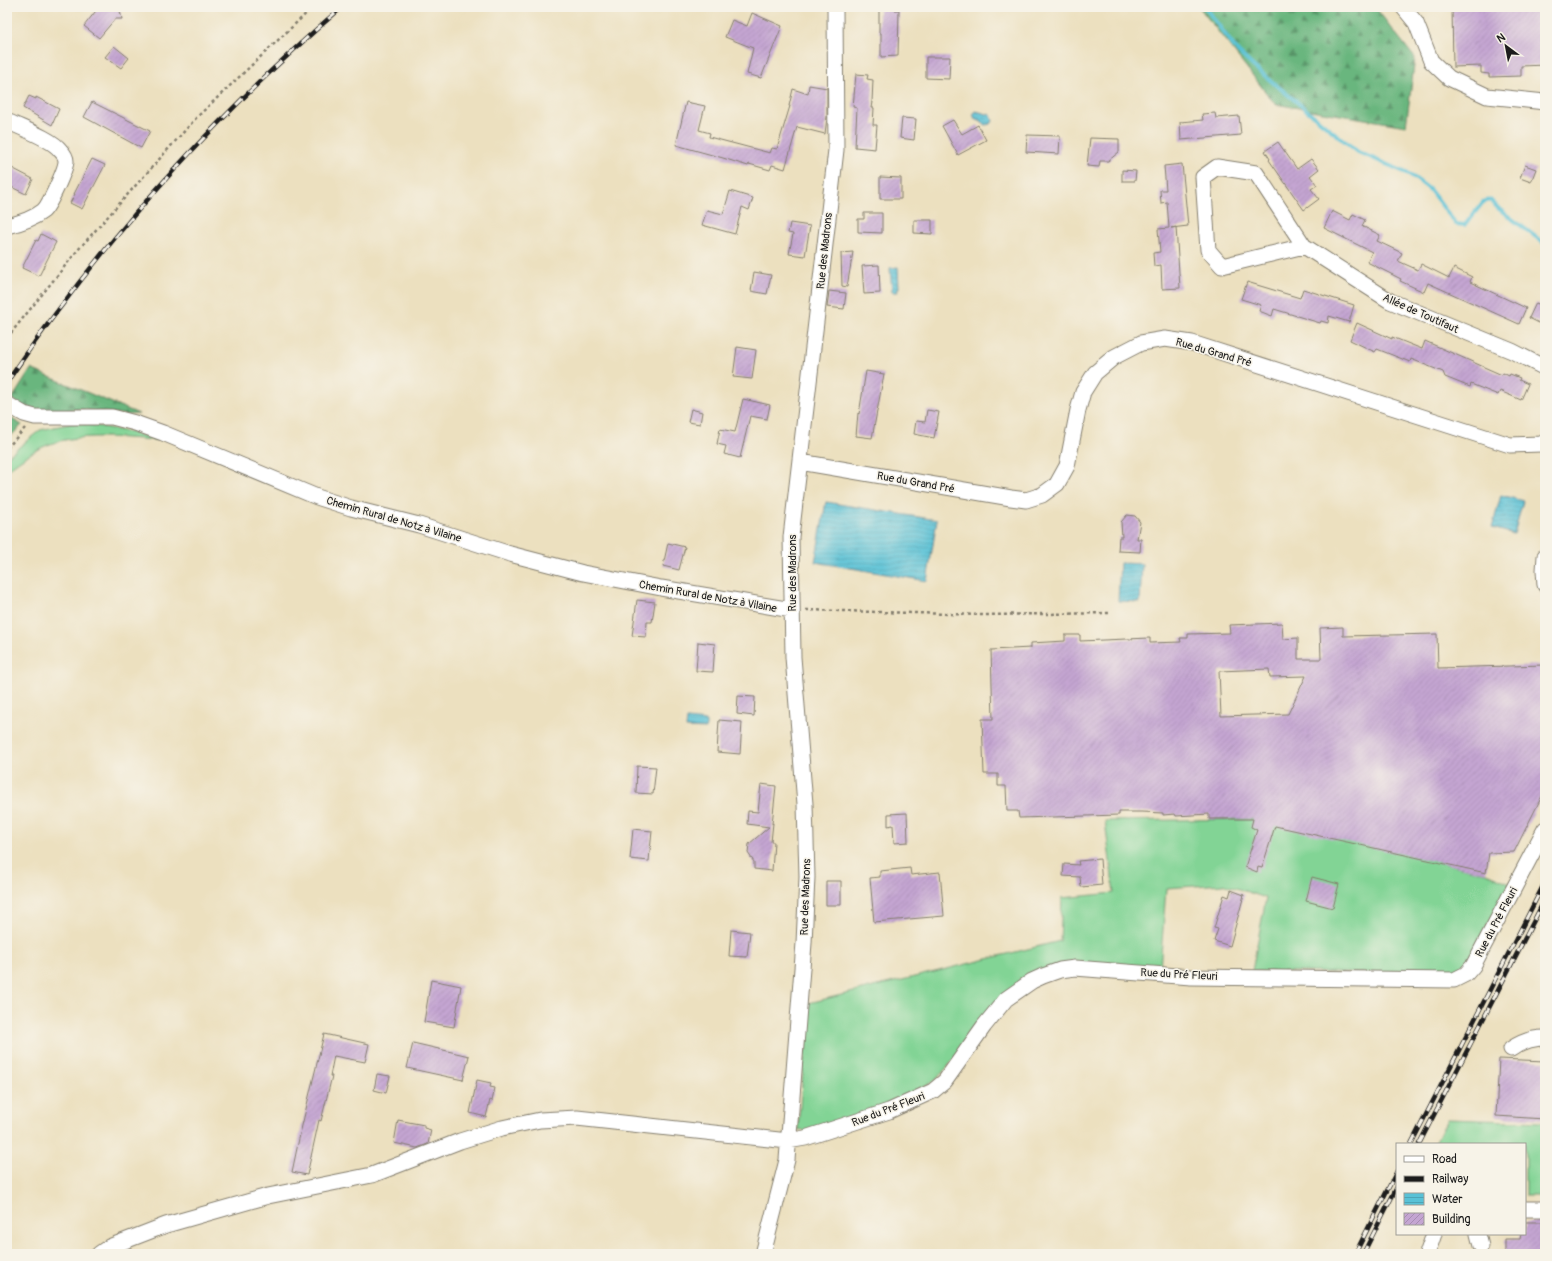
<svg xmlns="http://www.w3.org/2000/svg" width="1552" height="1261" viewBox="0 0 1552 1261" font-family="Pangolin,sans-serif">
<style>
.grass{fill:#82d495;stroke:#4f7858}
.forest{fill:url(#forest-firs);stroke:#42694d}
.water{fill:url(#water-rules);stroke:#3a6e79}
.lines{fill:none;stroke-linecap:round;stroke-linejoin:round}
.stream{stroke:#59c1d6;stroke-width:4}
.building{fill:url(#building-hatch);fill-rule:evenodd}
.minor-casing{stroke:#847e6e;stroke-width:17}
.path{stroke:#847e6e;stroke-width:2.5;stroke-dasharray:3 3;stroke-linecap:butt}
.minor{stroke:#fff;stroke-width:15}
.rail-casing{stroke:#1c1c1c;stroke-width:4.5}
.rail{stroke:#f7f3e8;stroke-width:3;stroke-dasharray:9;stroke-linecap:butt}
.labels{text-anchor:middle;stroke-width:3;stroke-linejoin:round;paint-order:stroke}
.street-label{font-size:11px;fill:#1c1c1c;stroke:#f7f3e8}
</style>
<defs>
<pattern id="forest-firs" width="22" height="20" patternUnits="userSpaceOnUse"><rect width="22" height="20" fill="#69b67e"/><path d="M5 1l3.5 6h-7zM16 11l3.5 6h-7z" fill="#569366"/></pattern>
<pattern id="water-rules" width="6" height="5" patternUnits="userSpaceOnUse"><rect width="6" height="5" fill="#59c1d6"/><path d="M0 2.5h6" fill="none" stroke="#4da5b7"/></pattern>
<pattern id="building-hatch" width="6" height="6" patternUnits="userSpaceOnUse"><rect width="6" height="6" fill="#c4a5d2"/><path d="M-1 1l2-2M0 6l6-6M5 7l2-2" fill="none" stroke="#a88db4"/></pattern>
</defs>
<rect width="100%" height="100%" fill="#f7f3e8"/>
<filter id="ink" filterUnits="userSpaceOnUse"><feTurbulence type="fractalNoise" baseFrequency=".025" numOctaves="2"/><feDisplacementMap in="SourceGraphic" scale="8" xChannelSelector="R" yChannelSelector="G"/><feConvolveMatrix kernelMatrix="1 2 1 2 8 2 1 2 1" color-interpolation-filters="sRGB"/></filter>
<filter id="wash" filterUnits="userSpaceOnUse"><feTurbulence type="fractalNoise" baseFrequency=".012" numOctaves="4" result="noise"/><feDisplacementMap in="SourceGraphic" scale="16" xChannelSelector="R" yChannelSelector="G"/><feGaussianBlur stdDeviation="0.9" result="paint"/><feColorMatrix in="noise" values="0 0 0 0 0 0 0 0 0 0 0 0 0 0 0 0 0 1.4 0 .05"/><feComposite in="paint" operator="in"/></filter>
<g filter="url(#wash)">
<rect width="100%" height="100%" fill="#ece0bf"/>
<path class="grass" d="M 73,423 C 101,426 130,431 157,440 C 116,438 70,430 33,452 C 24,457 15,464 7,470 L 7,457 L 40,430 Z
M 1253,819 L 1486,873 L 1510,883 L 1467,963 L 1449,975 L 1252,971 L 1266,898 L 1223,884 L 1166,888 L 1160,970 L 1026,977 L 936,1080 L 903,1100 L 806,1132 L 798,1129 L 809,1003 L 1060,941 L 1062,898 L 1114,893 L 1105,821 Z
M 1447,1119 L 1545,1122 L 1545,1196 L 1525,1196 L 1525,1144 L 1435,1144 Z"/>
<path class="forest" d="M 1199,7 L 1375,7 L 1415,58 L 1406,126 L 1275,104 Z
M 31,369 L 45,375 L 139,414 L 127,415 L 79,409 L 42,413 L 27,410 L 12,399 Z
M 7,416 L 22,425 L 7,440 Z"/>
<path class="water" d="M 976,111 L 991,115 L 993,121 L 991,124 L 985,125 L 980,120 L 975,119 L 973,114 Z
M 898,267 L 899,288 L 897,289 L 898,292 L 892,292 L 890,268 Z
M 1501,495 L 1523,501 L 1514,534 L 1492,528 Z
M 826,502 L 937,520 L 927,581 L 815,562 Z
M 1120,563 L 1142,564 L 1140,602 L 1118,601 Z
M 687,719 L 706,721 L 706,729 L 686,728 Z"/>
<g class="lines">
<path class="stream" d="M 1205,7 L 1238,52 L 1254,67 L 1358,152 L 1409,174 L 1429,189 L 1456,224 L 1465,225 L 1483,202 L 1490,200 L 1499,209 L 1545,244"/>
</g>
<g id="blocks">
<path class="building" d="M 99,7 L 119,7 L 122,19 L 115,19 L 99,38 L 84,26 Z
M 879,7 L 895,7 L 895,10 L 899,10 L 898,56 L 881,57 L 881,33 L 879,33 Z
M 1452,7 L 1545,7 L 1545,65 L 1521,66 L 1521,76 L 1489,77 L 1489,74 L 1481,73 L 1481,66 L 1453,67 Z
M 752,13 L 782,26 L 761,78 L 747,74 L 753,48 L 725,37 L 732,20 L 747,26 Z
M 114,46 L 129,58 L 121,68 L 105,57 Z
M 926,57 L 950,57 L 949,79 L 926,78 Z
M 856,74 L 868,75 L 867,79 L 873,80 L 872,102 L 873,102 L 872,108 L 874,108 L 873,125 L 877,125 L 875,149 L 855,147 L 857,108 L 853,107 Z
M 809,85 L 827,88 L 827,117 L 825,134 L 797,127 L 785,169 L 772,165 L 770,170 L 749,164 L 748,166 L 723,158 L 676,145 L 686,102 L 705,106 L 699,130 L 710,133 L 709,137 L 770,153 L 772,148 L 777,149 L 790,106 L 789,106 L 793,89 L 808,94 Z
M 29,96 L 36,99 L 36,97 L 59,109 L 52,125 L 23,108 Z
M 92,102 L 150,131 L 141,148 L 84,117 Z
M 1215,113 L 1216,118 L 1239,116 L 1241,135 L 1181,140 L 1180,122 L 1203,120 L 1202,114 Z
M 902,118 L 916,119 L 914,140 L 900,138 Z
M 953,120 L 962,134 L 978,125 L 986,140 L 958,155 L 942,126 Z
M 1027,135 L 1060,136 L 1059,154 L 1026,152 Z
M 1090,138 L 1119,139 L 1119,152 L 1108,161 L 1100,161 L 1099,167 L 1087,166 Z
M 1278,142 L 1297,169 L 1311,159 L 1319,169 L 1310,176 L 1317,185 L 1311,189 L 1319,199 L 1304,210 L 1269,160 L 1270,159 L 1265,151 Z
M 92,159 L 105,165 L 82,209 L 70,203 L 75,194 L 74,194 Z
M 1182,164 L 1188,226 L 1171,228 L 1176,227 L 1180,288 L 1162,289 L 1161,265 L 1154,266 L 1153,253 L 1160,252 L 1158,229 L 1169,228 L 1167,202 L 1161,203 L 1160,190 L 1166,190 L 1164,166 Z
M 1525,165 L 1536,169 L 1531,182 L 1520,178 Z
M 10,167 L 33,179 L 26,194 L 7,185 L 7,173 Z
M 1122,170 L 1136,171 L 1135,181 L 1122,181 Z
M 880,177 L 901,178 L 901,199 L 880,199 Z
M 730,191 L 753,198 L 749,210 L 742,207 L 735,234 L 702,225 L 707,210 L 723,214 Z
M 1332,211 L 1350,220 L 1353,214 L 1365,220 L 1362,226 L 1380,235 L 1377,241 L 1402,253 L 1398,261 L 1418,270 L 1421,264 L 1449,278 L 1454,268 L 1472,277 L 1470,282 L 1526,308 L 1519,324 L 1428,283 L 1424,292 L 1400,281 L 1401,279 L 1367,262 L 1372,252 L 1324,228 Z
M 864,213 L 882,213 L 882,233 L 858,232 L 858,219 L 864,219 Z
M 914,220 L 932,220 L 932,234 L 914,233 Z
M 790,223 L 810,226 L 805,256 L 789,254 L 793,234 L 788,233 Z
M 41,234 L 56,242 L 39,276 L 22,268 L 36,240 L 38,241 Z
M 853,252 L 847,287 L 842,286 L 841,253 Z
M 879,265 L 880,293 L 864,294 L 862,266 Z
M 754,272 L 771,275 L 767,294 L 751,291 Z
M 1247,282 L 1300,298 L 1303,289 L 1354,305 L 1349,322 L 1329,316 L 1328,323 L 1321,321 L 1320,323 L 1274,309 L 1272,316 L 1259,311 L 1261,305 L 1241,299 Z
M 829,291 L 846,293 L 844,309 L 827,307 Z
M 1536,303 L 1545,307 L 1545,326 L 1529,318 Z
M 1357,323 L 1392,339 L 1392,337 L 1422,349 L 1425,341 L 1502,375 L 1503,373 L 1509,376 L 1510,374 L 1520,378 L 1519,380 L 1528,384 L 1521,400 L 1500,391 L 1498,395 L 1471,384 L 1470,387 L 1445,377 L 1443,372 L 1411,359 L 1410,362 L 1377,349 L 1375,352 L 1350,340 Z
M 737,347 L 756,350 L 752,379 L 733,377 Z
M 866,371 L 884,374 L 872,438 L 856,436 L 858,413 L 859,414 Z
M 743,399 L 770,405 L 767,419 L 750,416 L 740,458 L 724,454 L 726,446 L 717,444 L 720,429 L 735,432 Z
M 691,409 L 702,412 L 700,424 L 688,422 Z
M 927,410 L 939,412 L 934,438 L 914,434 L 916,421 L 925,422 Z
M 1127,515 L 1135,516 L 1140,522 L 1137,539 L 1141,539 L 1140,552 L 1118,551 L 1119,537 L 1122,537 L 1121,522 Z
M 668,543 L 685,547 L 679,570 L 663,566 Z
M 637,600 L 655,602 L 652,622 L 647,622 L 646,637 L 632,636 Z
M 1282,623 L 1283,639 L 1298,638 L 1298,659 L 1321,659 L 1320,628 L 1343,627 L 1343,636 L 1437,634 L 1438,668 L 1545,665 L 1545,790 L 1514,852 L 1489,853 L 1486,873 L 1275,826 L 1262,868 L 1258,867 L 1257,872 L 1245,867 L 1257,830 L 1251,827 L 1253,819 L 1209,819 L 1209,814 L 1176,816 L 1175,814 L 1163,815 L 1163,813 L 1142,812 L 1119,812 L 1119,815 L 1019,818 L 1018,811 L 1007,811 L 1006,786 L 998,786 L 998,774 L 984,774 L 982,719 L 993,719 L 991,650 L 1031,648 L 1031,643 L 1065,641 L 1065,635 L 1080,635 L 1080,641 L 1150,638 L 1150,643 L 1181,642 L 1180,638 L 1188,638 L 1188,634 L 1230,633 L 1229,625 ZM 1269,669 L 1270,677 L 1306,676 L 1288,714 L 1221,716 L 1219,671 Z
M 698,642 L 715,644 L 713,672 L 696,671 Z
M 738,696 L 755,697 L 754,716 L 737,714 Z
M 719,720 L 742,722 L 740,754 L 717,752 Z
M 637,766 L 656,767 L 653,794 L 636,793 Z
M 761,784 L 776,786 L 772,824 L 773,823 L 771,842 L 774,842 L 772,871 L 754,869 L 754,862 L 748,853 L 749,844 L 769,827 L 747,824 L 748,811 L 758,812 Z
M 907,813 L 908,842 L 894,843 L 893,825 L 888,826 L 888,814 Z
M 633,829 L 652,831 L 649,861 L 630,859 Z
M 1100,859 L 1102,885 L 1081,887 L 1080,877 L 1063,876 L 1064,864 L 1079,865 L 1078,861 Z
M 910,868 L 911,875 L 940,872 L 944,916 L 874,922 L 870,878 L 880,877 L 880,871 Z
M 1312,877 L 1339,884 L 1333,908 L 1306,901 Z
M 826,881 L 841,881 L 841,905 L 826,905 Z
M 1231,890 L 1244,895 L 1230,946 L 1214,941 L 1218,929 L 1214,928 L 1224,895 L 1229,897 Z
M 731,930 L 750,932 L 747,957 L 729,956 Z
M 431,980 L 461,986 L 454,1027 L 424,1022 Z
M 324,1034 L 369,1044 L 365,1062 L 334,1056 L 330,1076 L 332,1076 L 321,1121 L 319,1120 L 307,1175 L 292,1172 L 300,1134 Z
M 413,1043 L 469,1056 L 463,1080 L 407,1068 Z
M 1499,1059 L 1545,1061 L 1545,1119 L 1496,1116 Z
M 377,1074 L 390,1076 L 386,1093 L 374,1090 Z
M 477,1080 L 491,1083 L 490,1087 L 495,1088 L 492,1101 L 490,1100 L 486,1117 L 470,1113 Z
M 398,1120 L 424,1125 L 424,1128 L 431,1130 L 428,1144 L 417,1148 L 394,1143 Z
M 1525,1222 L 1545,1222 L 1545,1254 L 1505,1254 L 1505,1239 L 1520,1239 L 1521,1234 L 1525,1234 Z"/>
</g>
</g>
<g filter="url(#ink)">
<use href="#blocks" fill-opacity="0" stroke="#847e6e" stroke-width="1"/>
<g class="lines">
<defs>
<path id="minor" d="M 1403,7 L 1416,23 L 1431,61 L 1449,78 L 1487,96 L 1545,102
M 7,121 C 21,128 52,139 60,150 C 63,153 66,157 66,161 C 66,169 49,206 43,211 C 33,219 20,223 7,226
M 1304,246 L 1222,266 L 1208,250 L 1203,177 L 1217,167 L 1256,173 L 1304,246 L 1390,301 L 1512,351 L 1545,368
M 7,404 L 24,414 L 35,417 L 112,417 L 135,423 L 163,433 L 317,497 L 351,508 L 419,525 L 510,554 L 583,573 L 661,588 L 792,610
M 800,462 L 1011,498 L 1026,500 L 1042,495 L 1057,484 L 1067,466 L 1078,410 L 1083,392 L 1095,373 L 1114,357 L 1141,343 L 1165,339 L 1192,343 L 1510,445 L 1541,444 L 1545,442
M 1545,556 L 1544,570 L 1545,585
M 1511,1049 C 1521,1042 1532,1038 1545,1038
M 1525,1209 L 1545,1209
M 1478,1234 L 1481,1246
M 99,1254 L 109,1247 L 166,1225 L 268,1196 L 372,1175 L 460,1141 L 502,1128 L 540,1120 L 577,1118 L 788,1141 L 805,1138 L 889,1111 L 933,1091 L 945,1081 L 984,1026 L 1006,999 L 1032,981 L 1043,976 L 1060,970 L 1075,968 L 1191,977 L 1454,980 L 1466,974 L 1473,966 L 1545,829
M 763,1254 L 787,1160 L 804,943 L 807,877 L 805,804 L 793,657 L 791,537 L 836,150 L 835,7
M 1427,1254 L 1434,1234"/>
</defs>
<use href="#minor" class="minor-casing"/>
<path class="path" d="M 7,338 L 77,251 L 197,117 L 313,7
M 7,448 L 25,428
M 806,610 L 984,615 L 1109,613"/>
<use href="#minor" class="minor"/>
<defs>
<path id="rail" d="M 7,382 C 101,243 215,116 342,7
M 1411,1144 L 1545,882
M 1419,1144 L 1545,899
M 1355,1254 L 1397,1171
M 1363,1254 L 1397,1187"/>
</defs>
<use href="#rail" class="rail-casing"/>
<use href="#rail" class="rail"/>
</g>
</g>
<g class="labels">
<g class="street-label">
<text transform="translate(824 251) rotate(-84)" y="4">Rue des Madrons</text>
<text transform="translate(1421 313) rotate(24)" y="4">Allée de Toutifaut</text>
<text transform="translate(1214 352) rotate(16)" y="4">Rue du Grand Pré</text>
<text transform="translate(916 482) rotate(10)" y="4">Rue du Grand Pré</text>
<text transform="translate(394 519) rotate(16)" y="4">Chemin Rural de Notz à Vilaine</text>
<text transform="translate(792 573) rotate(-90)" y="4">Rue des Madrons</text>
<text transform="translate(708 596) rotate(10)" y="4">Chemin Rural de Notz à Vilaine</text>
<text transform="translate(805 897) rotate(-88)" y="4">Rue des Madrons</text>
<text transform="translate(1496 922) rotate(-62)" y="4">Rue du Pré Fleuri</text>
<text transform="translate(1179 974) rotate(3)" y="4">Rue du Pré Fleuri</text>
<text transform="translate(888 1109) rotate(-21)" y="4">Rue du Pré Fleuri</text>
</g>
</g>
<rect width="1552" height="1261" fill="none" stroke="#f7f3e8" stroke-width="24"/>
<rect x="1396" y="1143" width="130" height="92" fill="#f7f3e8" stroke="#9f9d96"/>
<rect x="1404" y="1156" width="20" height="6" fill="#ffffff" stroke="#9f9d96"/>
<text x="1432" y="1163" font-size="12" fill="#1c1c1c">Road</text>
<rect x="1404" y="1176" width="20" height="6" fill="#1c1c1c" stroke="#9f9d96"/>
<text x="1432" y="1183" font-size="12" fill="#1c1c1c">Railway</text>
<rect x="1404" y="1193" width="20" height="12" fill="url(#water-rules)" stroke="#9f9d96"/>
<text x="1432" y="1203" font-size="12" fill="#1c1c1c">Water</text>
<rect x="1404" y="1213" width="20" height="12" fill="url(#building-hatch)" stroke="#9f9d96"/>
<text x="1432" y="1223" font-size="12" fill="#1c1c1c">Building</text>
<g transform="translate(1506 46) rotate(328)" stroke="#f7f3e8" stroke-width="3" paint-order="stroke">
<path d="M0-3L7 15L0 10L-7 15Z" fill="#1c1c1c"/>
<text y="-6" font-size="11" font-weight="bold" text-anchor="middle" fill="#1c1c1c">N</text>
</g>
</svg>
